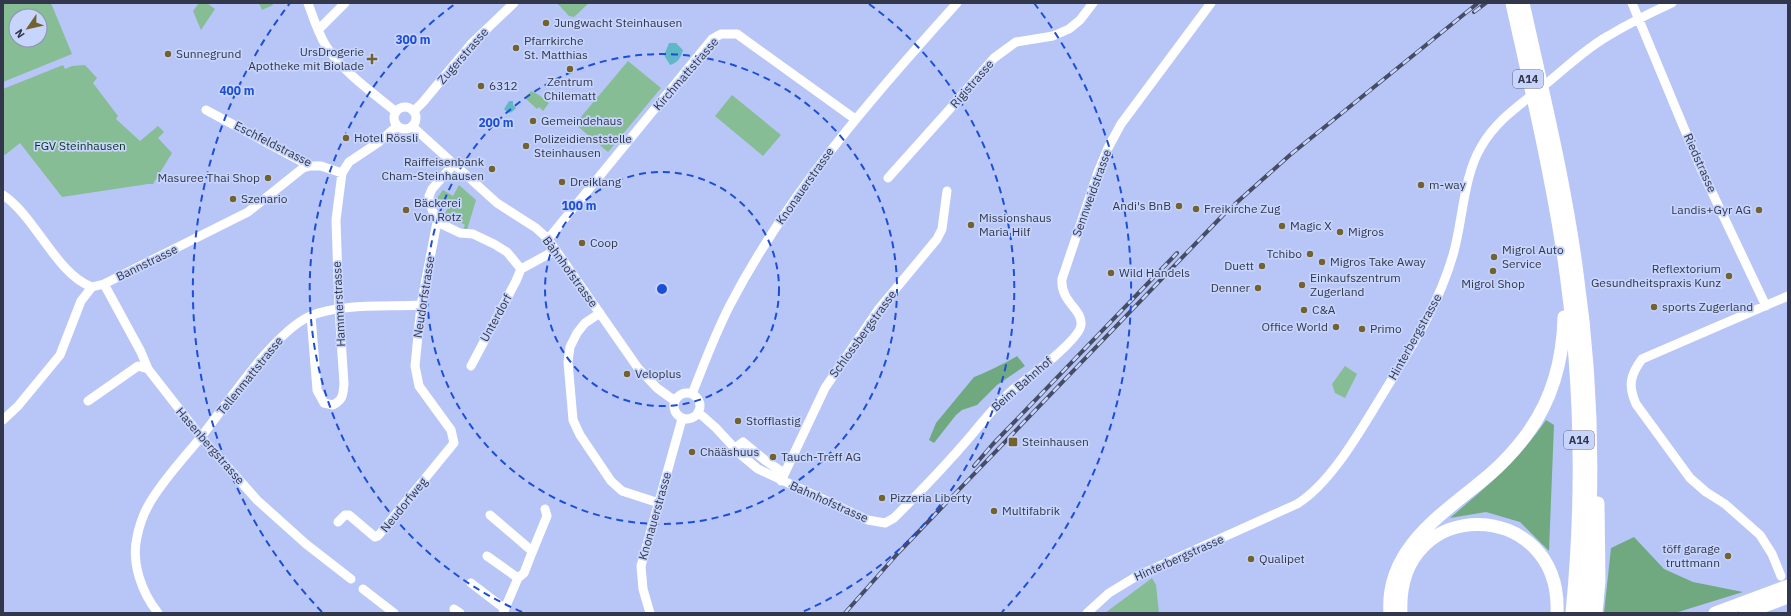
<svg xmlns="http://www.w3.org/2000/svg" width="1791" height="616" viewBox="0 0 1791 616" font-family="'IBM Plex Sans',sans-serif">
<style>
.green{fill:#87bd94;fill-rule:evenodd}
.forest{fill:#70a97f}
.water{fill:#60b7c8}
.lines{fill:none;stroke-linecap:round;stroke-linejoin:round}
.minor{stroke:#fff;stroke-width:9}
.highway{stroke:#fff;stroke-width:13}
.rail-casing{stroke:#464c65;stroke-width:4}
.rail{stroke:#c7d4fc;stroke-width:2.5;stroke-dasharray:8;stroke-linecap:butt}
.ring{fill:none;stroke:#1d4ed8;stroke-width:2;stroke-dasharray:7 5}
.poi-dot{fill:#726230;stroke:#c7d4fc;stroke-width:1.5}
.labels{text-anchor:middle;stroke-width:3.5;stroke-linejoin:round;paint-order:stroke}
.shield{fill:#c7d4fc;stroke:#5f6680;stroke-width:1}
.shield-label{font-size:11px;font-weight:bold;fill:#32374b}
.poi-label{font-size:12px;fill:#32374b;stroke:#c7d4fc;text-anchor:start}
.street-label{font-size:12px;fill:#32374b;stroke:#c7d4fc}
.park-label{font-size:12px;fill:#053417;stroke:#c7d4fc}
.centre{fill:#1d4ed8;stroke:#c7d4fc;stroke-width:2}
.ring-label{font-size:12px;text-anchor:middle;font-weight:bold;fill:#1d4ed8;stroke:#c7d4fc;stroke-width:3.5;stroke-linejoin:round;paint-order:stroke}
</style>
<rect width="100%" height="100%" fill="#b7c6f7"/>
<path class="green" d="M 3,3 L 51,3 L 72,54 L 3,82 ZM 16,16 L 40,16 L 40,40 L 16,40 Z
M 199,3 L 207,3 L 215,9 L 201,30 L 193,11 Z
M 259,3 L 272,3 L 273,5 L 262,10 Z
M 557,3 L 589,3 L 574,17 L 569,16 Z
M 628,61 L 661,88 L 608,152 L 575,124 Z
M 63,65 L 65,69 L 72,66 L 85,65 L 97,78 L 93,83 L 118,116 L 116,119 L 140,141 L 158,126 L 164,132 L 158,138 L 172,153 L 153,184 L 148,184 L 62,197 L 20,143 L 5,155 L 3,152 L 3,89 Z
M 531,91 L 539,95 L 549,103 L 543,111 L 539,107 L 537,109 L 525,98 Z
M 732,95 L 781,135 L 763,156 L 715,116 Z
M 459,185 L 476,200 L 467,230 L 462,231 L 465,225 L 451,217 L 448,221 L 443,217 L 448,208 L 440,203 L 437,207 L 435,201 L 443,190 L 453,196 Z
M 1345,366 L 1357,374 L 1345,398 L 1335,393 L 1332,384 Z
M 1152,578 L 1156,585 L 1159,613 L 1105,613 Z"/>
<path class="forest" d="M 1017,356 L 1025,366 L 997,385 L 977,405 L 962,410 L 956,415 L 934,443 L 929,440 L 936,423 L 974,377 C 976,377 1014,359 1017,356 Z
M 1546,420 L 1554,425 L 1549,551 L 1520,522 L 1486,512 L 1450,518 C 1486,487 1519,460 1546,420 Z
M 1634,537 L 1664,569 L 1693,582 L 1743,592 L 1675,613 L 1604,613 L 1611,548 Z"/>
<path class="water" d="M 669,43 L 676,43 L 683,50 C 681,57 678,63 670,65 L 664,55 Z
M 509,101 L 513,101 L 513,105 L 516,108 L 512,112 L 508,113 L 504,109 Z"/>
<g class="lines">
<path class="minor" d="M 308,3 C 313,17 318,33 326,46 C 344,73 372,92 396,112
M 1632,3 L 1701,169 L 1766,306
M 318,30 L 345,3
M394 118a11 11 0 1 1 22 0a11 11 0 1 1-22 0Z
M 206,110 L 310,166 L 321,166 L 342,173
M 414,111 L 423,102 L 472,43 L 514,3
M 413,127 L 497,203 L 536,228 L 548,239 L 638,368 L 657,388 L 675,401
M 888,178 L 948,111 L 994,58 L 1016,42 L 1053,36 L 1069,29 L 1080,20 L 1093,3
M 3,195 C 35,216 57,275 92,287 L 104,284 L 248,212 L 303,168 L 310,166
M 437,222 L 460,233 L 473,234 L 494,244 L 507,252 L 521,269
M 548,239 L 712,39 L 721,34 L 737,34 L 855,119
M 521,269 L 556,250
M 104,284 L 141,352 L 148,369 L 201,437 L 257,500 L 306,544 L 351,579
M 600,313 L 585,323 L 577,333 L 570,347 L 568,362 L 573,420 L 580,435 L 611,481 L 622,491 L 659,503
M 311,316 L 317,390 L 324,403 L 333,405 C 343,400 343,395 344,384 L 339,308 L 336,220 L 342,173 L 349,162 L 379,142 L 397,126
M 471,366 L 516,281 L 521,269
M674 406a13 13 0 1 1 26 0a13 13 0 1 1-26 0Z
M 692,394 C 704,364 715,334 730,305 C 789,192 872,97 957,3
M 88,401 L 138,366 L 148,369
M 698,412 L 716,428 L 740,454 L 758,469 L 868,520 L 885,523 L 894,518 C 920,492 945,466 969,438 C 984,420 998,402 1016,387 C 1029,378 1080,339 1081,325 C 1083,309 1060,302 1062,279 L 1098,172 L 1108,148 L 1121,124 L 1211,3
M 3,420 L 18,406 L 60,355 L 81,301 L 92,287
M 735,448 L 743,442 L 766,461 L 784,473
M 781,481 L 825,388 L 878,310 L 937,239 L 942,229 L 947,191
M 490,515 L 532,551
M 338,522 L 345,515 L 349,515 L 375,537 L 378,536 L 454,443 L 451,430 L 419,386 L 415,366 L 421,305 L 437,222 L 430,204 L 429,196 L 432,189 L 454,164
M 487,556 L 518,578
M 1781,576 L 1772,554 L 1760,535 L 1725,504 L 1706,492 L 1690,478 L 1636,404 C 1628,386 1630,375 1642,359 L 1788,296
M 471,583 L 505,609
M 363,589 L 394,613
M 454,609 L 460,613
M 158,613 C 142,593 131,563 137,537 C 139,527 143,515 148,506 C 161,482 184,458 201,437 C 228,403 273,333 310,316 C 340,303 388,307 421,305
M 503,613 L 518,578 L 524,573 L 531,555 L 547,516 L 545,509
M 650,613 L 643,589 L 641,566 L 682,419
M 1087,613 L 1109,593 L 1137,576 L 1297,504 C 1331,483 1360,431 1381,397 C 1409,351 1438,307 1453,255 C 1463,221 1463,177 1481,147 C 1495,122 1518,106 1541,88 C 1563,71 1583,50 1608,36 C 1628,24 1650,13 1672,3"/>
<path class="highway" d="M 1512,3 C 1530,84 1549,164 1562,246 C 1581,367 1584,491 1572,613
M 1523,3 C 1543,93 1565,182 1577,273 C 1593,385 1595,501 1583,613
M 1390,613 C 1385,548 1444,513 1488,476 C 1502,464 1516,449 1527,434 C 1553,399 1563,360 1564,317
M 1401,613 C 1395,493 1562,497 1557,613
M 1596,613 L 1599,581 L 1598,503
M 1715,613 L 1788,586
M 1745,613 L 1788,597"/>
<defs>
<path id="rail" d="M 1474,12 L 1486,3
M 974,466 L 993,444 L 1177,253
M 845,613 L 899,552 L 1226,212 L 1290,155 L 1478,3"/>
</defs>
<use href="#rail" class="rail-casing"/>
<use href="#rail" class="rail"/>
</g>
<g class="ring">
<circle cx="662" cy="289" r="117"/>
<circle cx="662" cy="289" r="235"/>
<path d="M522 612A352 352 0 0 1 455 4M869 4A352 352 0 0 1 802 612"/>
<path d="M322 612A469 469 0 0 1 290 3M1034 3A469 469 0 0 1 1002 612"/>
</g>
<g class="poi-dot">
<circle cx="546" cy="23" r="4"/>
<circle cx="516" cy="48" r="4"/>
<circle cx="168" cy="54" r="4"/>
<path d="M370 53h4v4h4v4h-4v4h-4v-4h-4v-4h4z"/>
<circle cx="570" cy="69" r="4"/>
<circle cx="481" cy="86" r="4"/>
<circle cx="533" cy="121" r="4"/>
<circle cx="346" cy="138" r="4"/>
<circle cx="526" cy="146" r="4"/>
<circle cx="492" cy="169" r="4"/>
<circle cx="268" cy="178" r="4"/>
<circle cx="562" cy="182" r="4"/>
<circle cx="1421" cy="185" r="4"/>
<circle cx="233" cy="199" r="4"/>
<circle cx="1179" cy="206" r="4"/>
<circle cx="1196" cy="209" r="4"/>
<circle cx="406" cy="210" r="4"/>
<circle cx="1759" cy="210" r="4"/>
<circle cx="971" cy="225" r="4"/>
<circle cx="1282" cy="226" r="4"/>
<circle cx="1340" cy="232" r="4"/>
<circle cx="582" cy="243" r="4"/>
<circle cx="1310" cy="254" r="4"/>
<circle cx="1494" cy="257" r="4"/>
<circle cx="1322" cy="262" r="4"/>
<circle cx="1262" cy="266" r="4"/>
<circle cx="1493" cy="271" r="4"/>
<circle cx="1111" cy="273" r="4"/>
<circle cx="1729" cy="276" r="4"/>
<circle cx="1302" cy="285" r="4"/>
<circle cx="1258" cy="288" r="4"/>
<circle cx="1654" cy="307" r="4"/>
<circle cx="1304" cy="310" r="4"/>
<circle cx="1336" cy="327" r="4"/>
<circle cx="1362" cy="329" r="4"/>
<circle cx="627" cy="374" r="4"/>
<circle cx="738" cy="421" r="4"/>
<rect x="1008" y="437" width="10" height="10" rx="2"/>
<circle cx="692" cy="452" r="4"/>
<circle cx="773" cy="457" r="4"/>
<circle cx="882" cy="498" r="4"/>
<circle cx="994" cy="511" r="4"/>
<circle cx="1728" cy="556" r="4"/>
<circle cx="1251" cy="559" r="4"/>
</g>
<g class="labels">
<g class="shield">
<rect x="1513" y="70" width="30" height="18" rx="3"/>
<rect x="1564" y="431" width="30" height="18" rx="3"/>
</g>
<g class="shield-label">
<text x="1528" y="83">A14</text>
<text x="1579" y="444">A14</text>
</g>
<g class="poi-label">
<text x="554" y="27">Jungwacht Steinhausen</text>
<text x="524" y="45">Pfarrkirche<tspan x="524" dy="14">St. Matthias</tspan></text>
<text x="364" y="56" text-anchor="end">UrsDrogerie<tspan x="364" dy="14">Apotheke mit Biolade</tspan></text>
<text x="176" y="58">Sunnegrund</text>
<text x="570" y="86" text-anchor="middle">Zentrum<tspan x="570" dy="14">Chilematt</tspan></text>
<text x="489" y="90">6312</text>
<text x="541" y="125">Gemeindehaus</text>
<text x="354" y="142">Hotel Rössli</text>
<text x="534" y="143">Polizeidienststelle<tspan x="534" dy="14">Steinhausen</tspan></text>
<text x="484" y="166" text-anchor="end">Raiffeisenbank<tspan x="484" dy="14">Cham-Steinhausen</tspan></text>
<text x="260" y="182" text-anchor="end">Masuree Thai Shop</text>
<text x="570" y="186">Dreiklang</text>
<text x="1429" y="189">m-way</text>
<text x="241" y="203">Szenario</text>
<text x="414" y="207">Bäckerei<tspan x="414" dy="14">Von Rotz</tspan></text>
<text x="1171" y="210" text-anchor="end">Andi's BnB</text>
<text x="1204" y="213">Freikirche Zug</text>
<text x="1751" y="214" text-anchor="end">Landis+Gyr AG</text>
<text x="979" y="222">Missionshaus<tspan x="979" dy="14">Maria Hilf</tspan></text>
<text x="1290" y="230">Magic X</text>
<text x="1348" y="236">Migros</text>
<text x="590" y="247">Coop</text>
<text x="1502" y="254">Migrol Auto<tspan x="1502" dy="14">Service</tspan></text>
<text x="1302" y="258" text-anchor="end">Tchibo</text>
<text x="1330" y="266">Migros Take Away</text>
<text x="1254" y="270" text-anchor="end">Duett</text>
<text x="1721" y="273" text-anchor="end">Reflextorium<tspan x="1721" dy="14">Gesundheitspraxis Kunz</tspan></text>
<text x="1119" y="277">Wild Handels</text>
<text x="1310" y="282">Einkaufszentrum<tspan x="1310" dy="14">Zugerland</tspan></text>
<text x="1493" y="288" text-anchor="middle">Migrol Shop</text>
<text x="1250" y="292" text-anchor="end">Denner</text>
<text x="1662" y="311">sports Zugerland</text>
<text x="1312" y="314">C&amp;A</text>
<text x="1328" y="331" text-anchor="end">Office World</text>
<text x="1370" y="333">Primo</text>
<text x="635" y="378">Veloplus</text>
<text x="746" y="425">Stofflastig</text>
<text x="1022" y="446">Steinhausen</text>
<text x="700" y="456">Chääshuus</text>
<text x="781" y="461">Tauch-Treff AG</text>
<text x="890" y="502">Pizzeria Liberty</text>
<text x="1002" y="515">Multifabrik</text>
<text x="1720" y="553" text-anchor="end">töff garage<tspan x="1720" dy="14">truttmann</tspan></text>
<text x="1259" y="563">Qualipet</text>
</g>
<g class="street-label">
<text transform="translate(463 56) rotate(-49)" y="4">Zugerstrasse</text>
<text transform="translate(686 74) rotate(-49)" y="4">Kirchmattstrasse</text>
<text transform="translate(972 84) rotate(-49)" y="4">Rigistrasse</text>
<text transform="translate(273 144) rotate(27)" y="4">Eschfeldstrasse</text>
<text transform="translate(1700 163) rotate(66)" y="4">Riedstrasse</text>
<text transform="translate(805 186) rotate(-55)" y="4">Knonauerstrasse</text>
<text transform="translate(1092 193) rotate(-70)" y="4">Sennweidstrasse</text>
<text transform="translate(147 263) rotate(-26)" y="4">Bannstrasse</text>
<text transform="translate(570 272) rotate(54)" y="4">Bahnhofstrasse</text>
<text transform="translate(424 297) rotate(-81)" y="4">Neudorfstrasse</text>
<text transform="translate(339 304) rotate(-93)" y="4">Hammerstrasse</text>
<text transform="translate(496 318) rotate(-61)" y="4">Unterdorf</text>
<text transform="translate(863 334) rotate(-54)" y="4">Schlossbergstrasse</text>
<text transform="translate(1415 337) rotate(-61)" y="4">Hinterbergstrasse</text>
<text transform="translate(250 376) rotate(-51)" y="4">Tellenmattstrasse</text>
<text transform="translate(1022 384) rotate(-41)" y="4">Beim Bahnhof</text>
<text transform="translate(210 446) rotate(49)" y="4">Hasenbergstrasse</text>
<text transform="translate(829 502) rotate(24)" y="4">Bahnhofstrasse</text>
<text transform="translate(404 505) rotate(-51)" y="4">Neudorfweg</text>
<text transform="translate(655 516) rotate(-74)" y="4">Knonauerstrasse</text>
<text transform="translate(1179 558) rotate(-24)" y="4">Hinterbergstrasse</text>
</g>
<g class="park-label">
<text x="80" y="150">FGV Steinhausen</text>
</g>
</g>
<circle cx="662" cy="289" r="6" class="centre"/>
<g class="ring-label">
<text x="413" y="44">300 m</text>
<text x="237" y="95">400 m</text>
<text x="496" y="127">200 m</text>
<text x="579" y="210">100 m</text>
</g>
<rect width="1791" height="616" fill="none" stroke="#32374b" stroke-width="8"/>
<g transform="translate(28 28) rotate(236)"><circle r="19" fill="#c7d4fc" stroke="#8b95b5"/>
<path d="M0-3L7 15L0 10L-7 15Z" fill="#726230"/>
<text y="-6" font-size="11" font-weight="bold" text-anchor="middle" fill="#32374b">N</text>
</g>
</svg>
